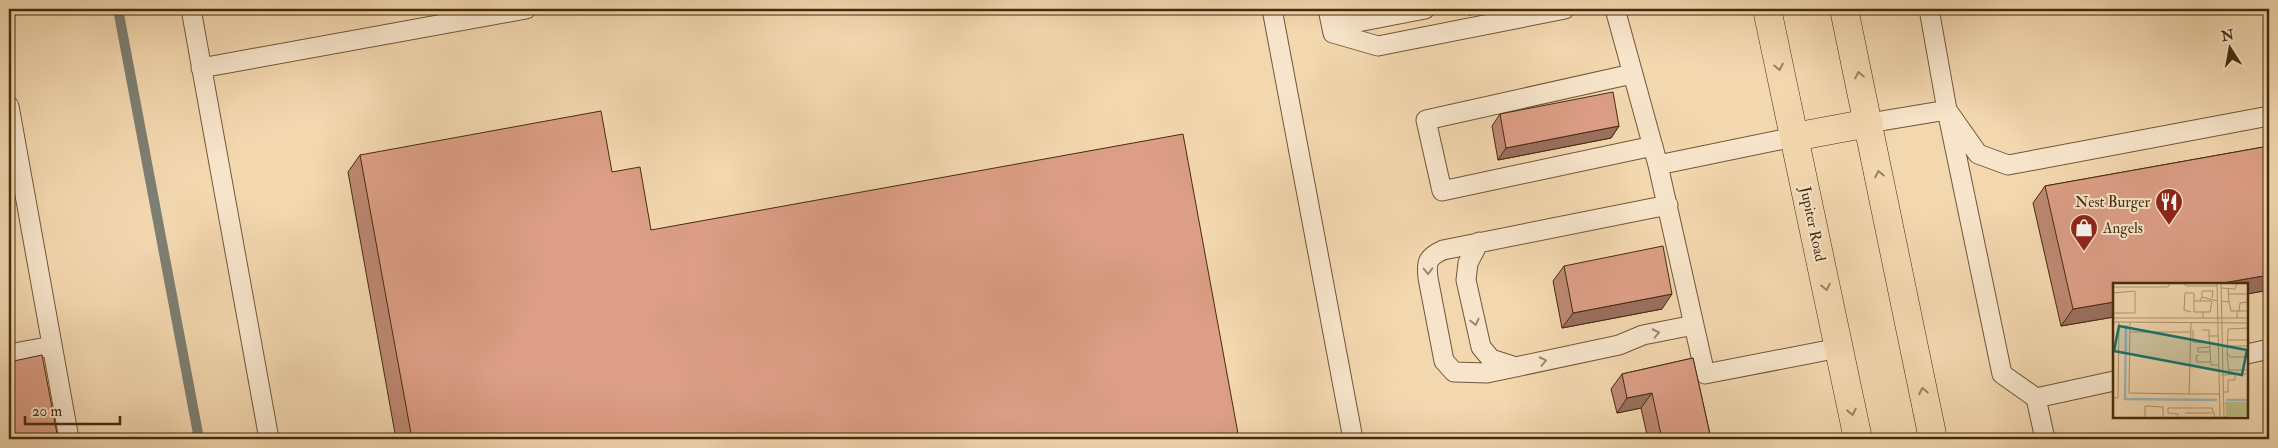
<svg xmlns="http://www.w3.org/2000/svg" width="2278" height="448" viewBox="0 0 2278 448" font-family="'IM FELL Double Pica',serif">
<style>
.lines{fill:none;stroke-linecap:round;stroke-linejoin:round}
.stream{stroke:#7d7f73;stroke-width:10}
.service-casing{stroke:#715736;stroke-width:21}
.primary-casing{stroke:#462c0d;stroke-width:29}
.service{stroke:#f7e5cb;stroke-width:19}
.primary{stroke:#f3d7af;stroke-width:28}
.wall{fill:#bd8873;stroke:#462c0d}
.shaded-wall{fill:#9a6f5e;stroke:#462c0d}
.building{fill:#dc9e86;stroke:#462c0d}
.oneway{stroke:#9c825e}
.oneway2{stroke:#9e886c}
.labels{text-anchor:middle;stroke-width:4;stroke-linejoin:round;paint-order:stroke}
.poi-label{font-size:15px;fill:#462c0d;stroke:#f7e5cb;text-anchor:end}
.street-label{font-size:15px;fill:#462c0d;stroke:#f7e5cb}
.inset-river{fill:none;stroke:#a1b6b7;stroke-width:2.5}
.inset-road{fill:none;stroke:#ae936e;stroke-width:1}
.view{fill:#0f766e;fill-opacity:0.15;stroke:#0f766e;stroke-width:2.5}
.inset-edge{fill:none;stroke:#462c0d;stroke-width:2.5}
</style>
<rect width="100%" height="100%" fill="#f3d7af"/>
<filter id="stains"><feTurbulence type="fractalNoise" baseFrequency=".004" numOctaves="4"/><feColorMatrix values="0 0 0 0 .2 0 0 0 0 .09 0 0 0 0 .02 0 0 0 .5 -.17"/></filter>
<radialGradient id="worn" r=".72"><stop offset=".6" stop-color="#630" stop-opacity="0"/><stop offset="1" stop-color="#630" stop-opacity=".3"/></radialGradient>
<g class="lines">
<path class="stream" d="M 118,9 L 199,439"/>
<defs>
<path id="service" d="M 191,9 L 269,439
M 1272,9 L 1353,439
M 1328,9 L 1333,33 L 1378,46 L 1565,9
M 1615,9 L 1658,165 L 1705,374 L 1839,348
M 1929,9 L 1947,110 L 1978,154 L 2008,165 L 2269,116
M 1329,13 L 1352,9
M 1332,27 L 1425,9
M 201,68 L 526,9
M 1632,74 L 1426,120 L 1442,191 L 1653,146
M 9,106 L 69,439
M 1869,123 L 1947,110 L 2002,374 L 2036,398 L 2045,439
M 1658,165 L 1794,137
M 1668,205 L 1443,250 C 1428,257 1426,261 1428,278 L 1444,361 L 1454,372 L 1487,373 L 1619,345 L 1643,335 L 1694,325
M 1479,242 L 1468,263 L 1466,280 L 1481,347 L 1491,359 L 1516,367
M 9,354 L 52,346
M 2247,354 L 2269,349
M 2036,398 L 2114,381"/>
<path id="primary" d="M 1767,9 L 1858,439
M 1844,9 L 1933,439
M 1794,137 L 1869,123"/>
</defs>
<use href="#service" class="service-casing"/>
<use href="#primary" class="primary-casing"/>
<use href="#service" class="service"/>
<use href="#primary" class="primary"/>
</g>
<path class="wall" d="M 1468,9 L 1504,9 L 1469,15 Z
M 1500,114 L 1619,126 L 1611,138 L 1498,160 L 1492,126 Z
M 2269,146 L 2269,290 L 2247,294 L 2114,284 L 2114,317 L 2061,326 L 2033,203 L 2045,186 Z
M 360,155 L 612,172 L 651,230 L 1239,439 L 396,439 L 348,172 Z
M 1564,266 L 1662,309 L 1562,328 L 1553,281 Z
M 1693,358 L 1711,439 L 1648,439 L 1641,408 L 1617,413 L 1611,389 L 1622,374 Z"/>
<path class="shaded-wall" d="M 1474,9 L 1504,9 L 1469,15 Z
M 1619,126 L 1611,138 L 1498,160 L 1506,148 Z
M 2269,275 L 2269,290 L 2247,294 L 2247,284 L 2217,284 Z
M 1672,294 L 1662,309 L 1562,328 L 1573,313 Z
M 2114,302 L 2114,317 L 2061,326 L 2073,309 Z
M 1652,393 L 1641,408 L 1617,413 L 1627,398 Z"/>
<path class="building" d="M 1613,92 L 1619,126 L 1506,148 L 1500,114 Z
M 601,111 L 612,172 L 640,167 L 651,230 L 1183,134 L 1239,439 L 412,439 L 360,155 Z
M 2269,146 L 2269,275 L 2217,284 L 2114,284 L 2114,302 L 2073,309 L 2045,186 Z
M 1663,246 L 1672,294 L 1573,313 L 1564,266 Z
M 42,355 L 58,439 L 9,439 L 9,362 Z
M 1693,358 L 1711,439 L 1662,439 L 1652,393 L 1627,398 L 1622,374 Z"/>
<defs><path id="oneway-chevron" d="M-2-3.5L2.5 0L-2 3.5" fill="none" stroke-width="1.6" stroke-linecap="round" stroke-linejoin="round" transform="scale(1.25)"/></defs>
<g class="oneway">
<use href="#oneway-chevron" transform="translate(1779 67) rotate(78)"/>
<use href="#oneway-chevron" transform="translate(1859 75) rotate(-102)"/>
<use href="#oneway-chevron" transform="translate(1879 174) rotate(-102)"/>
<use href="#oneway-chevron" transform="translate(1826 287) rotate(78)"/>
<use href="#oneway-chevron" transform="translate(1923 391) rotate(-101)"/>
<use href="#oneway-chevron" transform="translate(1852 412) rotate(78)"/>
</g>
<g class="oneway2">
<use href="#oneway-chevron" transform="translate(1428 271) rotate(89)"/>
<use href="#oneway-chevron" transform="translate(1475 322) rotate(77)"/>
<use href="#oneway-chevron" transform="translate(1656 333) rotate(-12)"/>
<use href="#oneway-chevron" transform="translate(1543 361) rotate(-12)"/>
</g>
<defs>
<symbol id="restaurant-pin" viewBox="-11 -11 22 30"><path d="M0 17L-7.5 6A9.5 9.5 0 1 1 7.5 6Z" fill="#8f2418" stroke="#f7e5cb"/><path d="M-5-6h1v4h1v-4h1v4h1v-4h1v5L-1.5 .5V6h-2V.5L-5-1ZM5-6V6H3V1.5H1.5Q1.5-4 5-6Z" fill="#fff"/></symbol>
<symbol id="shop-pin" viewBox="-11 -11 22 30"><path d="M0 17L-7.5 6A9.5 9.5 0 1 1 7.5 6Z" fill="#8f2418" stroke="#f7e5cb"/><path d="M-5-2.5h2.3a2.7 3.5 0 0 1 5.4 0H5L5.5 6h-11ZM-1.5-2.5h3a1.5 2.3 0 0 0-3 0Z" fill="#fff"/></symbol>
</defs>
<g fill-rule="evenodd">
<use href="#restaurant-pin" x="2153" y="186" width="32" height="43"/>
<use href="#shop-pin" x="2068" y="212" width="32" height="43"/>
</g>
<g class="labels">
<g class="poi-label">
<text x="2150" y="207">Nest Burger</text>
<text x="2103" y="233" text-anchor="start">Angels</text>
</g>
<g class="street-label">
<text transform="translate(1813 224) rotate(78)" y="5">Jupiter Road</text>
</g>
</g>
<g transform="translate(2113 283)">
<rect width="135" height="135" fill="#f3d7af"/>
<path d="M 112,119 L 135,119 L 135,133 L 113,133 Z" fill="#bebd88"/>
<path class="inset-river" d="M 13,42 L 12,116 L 104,117M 113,117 L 135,117"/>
<path class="inset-road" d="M 71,0 L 73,3 L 104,3M 104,0 L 107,135M 108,0 L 111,135M 0,4 L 55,4 L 57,0M 108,5 L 122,6 L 124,0M 0,10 L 22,8 L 22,30 L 0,30M 116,11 L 135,11M 89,14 L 87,18 L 81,18 L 81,29 L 90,29 L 90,35M 99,15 L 100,8 L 89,8 L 89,14 L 104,18M 87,18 L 99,18 L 97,29 L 90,29M 108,18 L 116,19 L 115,6M 116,19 L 118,28 L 124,28M 126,28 L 127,20 L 135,19M 78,29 L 71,27 L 72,10 L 81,10 L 81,18M 0,35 L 135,35M 124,35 L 124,28 L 135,28M 0,39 L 135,40M 17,39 L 16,110 L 76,111 L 78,40M 135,45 L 115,46 L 114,70 L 117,74 L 135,74M 80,47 L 80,59 L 96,60M 89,47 L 96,47 L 96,53 L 105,53M 17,49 L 77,49M 96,53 L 98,82 L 105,82M 114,57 L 135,57M 114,63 L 135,63M 97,64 L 85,65 L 85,69 L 97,69M 114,70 L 116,92M 86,72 L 83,73 L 84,79 L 97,79M 116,87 L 135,87M 108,92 L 135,91M 110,109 L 115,109 L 115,97 L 122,97 L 122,92M 76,111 L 106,111M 0,115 L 5,115 L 6,39M 72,130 L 99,130M 111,134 L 135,135M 32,135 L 32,123 L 50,124 L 50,135M 65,135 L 65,131 L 55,130 L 55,125 L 99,125 L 102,135"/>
<path class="view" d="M 6,43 L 134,67 L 129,92 L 1,68 Z"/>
<rect width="135" height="135" class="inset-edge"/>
</g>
<rect width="2278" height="448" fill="none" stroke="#f3d7af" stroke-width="30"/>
<rect x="10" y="10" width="2258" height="428" fill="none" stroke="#462c0d" stroke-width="2.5"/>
<rect x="15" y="15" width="2248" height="418" fill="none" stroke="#462c0d"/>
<g transform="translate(2230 48) rotate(349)" stroke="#f7e5cb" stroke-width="4" paint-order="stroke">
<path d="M0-4L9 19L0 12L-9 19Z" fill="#462c0d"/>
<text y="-8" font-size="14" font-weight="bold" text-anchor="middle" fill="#462c0d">N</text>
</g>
<path d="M25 416v8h95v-8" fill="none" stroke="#462c0d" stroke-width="2.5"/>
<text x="32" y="416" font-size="15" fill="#462c0d" stroke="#f7e5cb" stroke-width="4" paint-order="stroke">20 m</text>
<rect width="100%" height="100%" filter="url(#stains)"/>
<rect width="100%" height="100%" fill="url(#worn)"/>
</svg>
